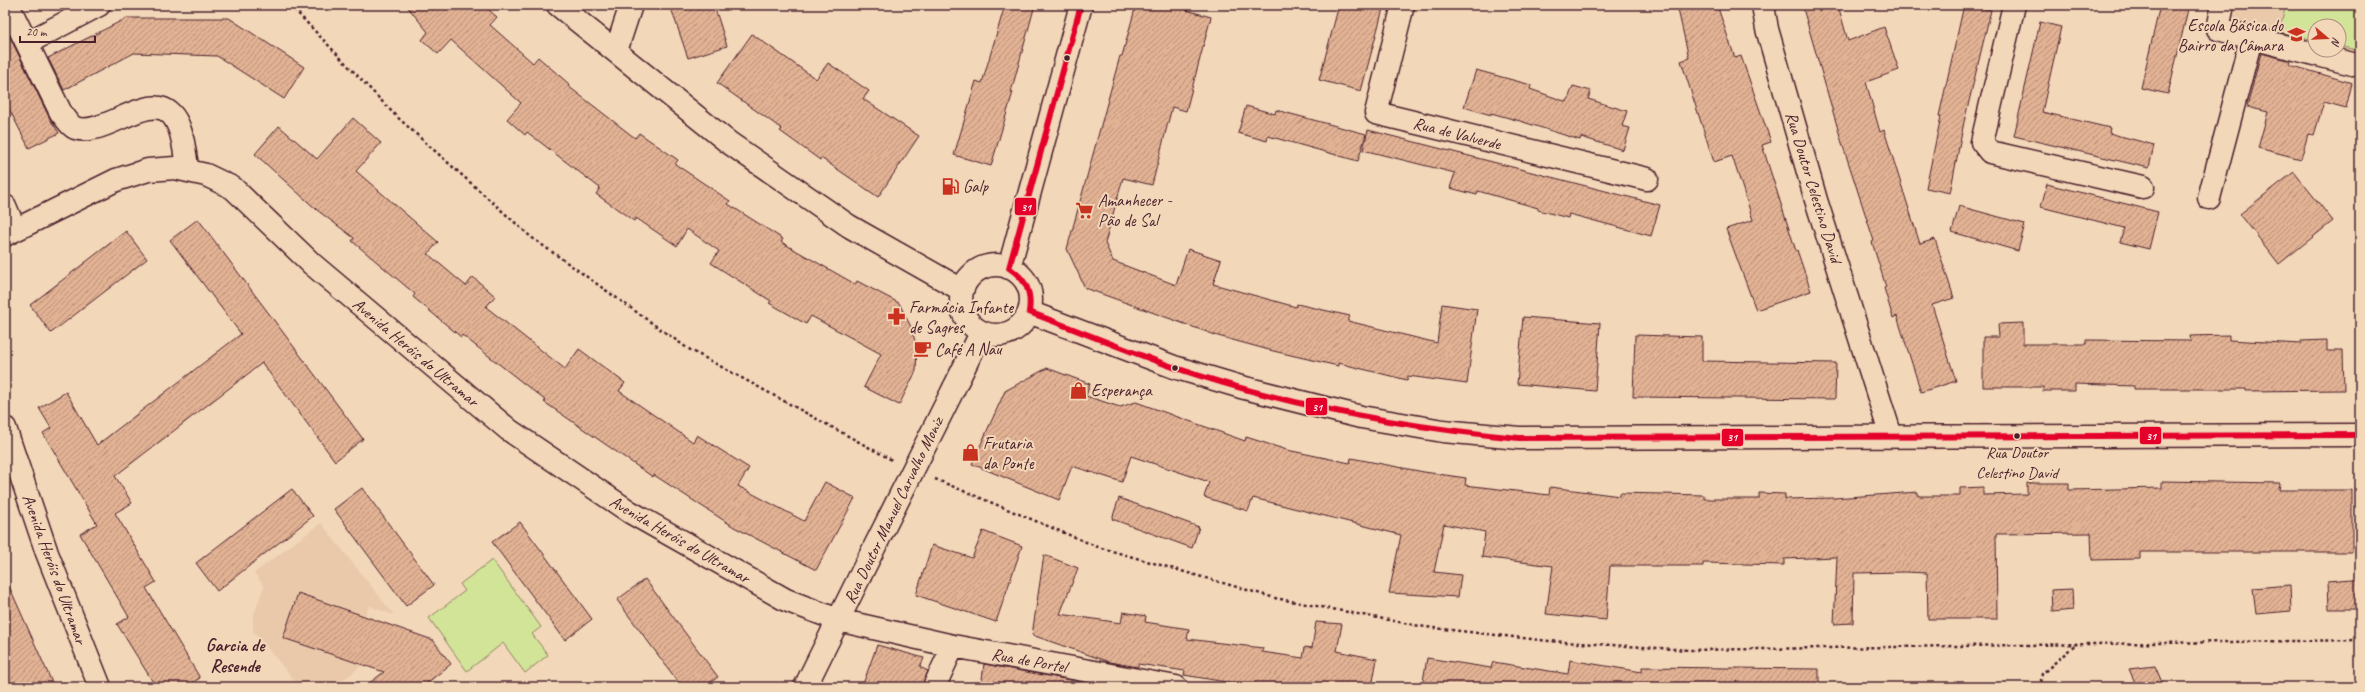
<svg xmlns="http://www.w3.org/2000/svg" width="2365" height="692" viewBox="0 0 2365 692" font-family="Caveat,sans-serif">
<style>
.built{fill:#eac9ab}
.park{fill:#d2e498;stroke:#8e8262}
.building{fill:url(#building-hatch);stroke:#4a1f2b}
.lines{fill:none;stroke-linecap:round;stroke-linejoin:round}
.minor-casing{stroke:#4a1f2b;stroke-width:25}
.path{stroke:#4a1f2b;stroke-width:2.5;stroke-dasharray:3 3;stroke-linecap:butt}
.minor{stroke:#f2d7b9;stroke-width:22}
.minor-bridge-casing{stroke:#4a1f2b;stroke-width:25;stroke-linecap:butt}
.minor-bridge{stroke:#f2d7b9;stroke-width:22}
.bus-1-casing{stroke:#f2d7b9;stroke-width:9}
.bus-1{stroke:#e4002b;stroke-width:6}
.bus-dot{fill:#4a1f2b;stroke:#f2d7b9;stroke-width:1.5}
.labels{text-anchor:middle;stroke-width:4;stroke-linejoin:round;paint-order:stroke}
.bus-label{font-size:16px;fill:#4a1f2b;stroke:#f2d7b9}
.poi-label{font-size:17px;fill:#4a1f2b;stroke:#f2d7b9;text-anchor:start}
.street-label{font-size:17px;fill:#4a1f2b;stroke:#f2d7b9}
.neighbourhood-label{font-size:18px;font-weight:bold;fill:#4a1f2b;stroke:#f2d7b9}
.line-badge{stroke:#f2d7b9;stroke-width:1.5}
.badge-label{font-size:11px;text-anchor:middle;font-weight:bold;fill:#fff}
</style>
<defs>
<pattern id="building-hatch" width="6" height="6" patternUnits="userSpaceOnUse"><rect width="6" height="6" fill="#e2b294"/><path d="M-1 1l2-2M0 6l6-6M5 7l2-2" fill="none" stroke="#b99079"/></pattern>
</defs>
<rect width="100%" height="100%" fill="#f2d7b9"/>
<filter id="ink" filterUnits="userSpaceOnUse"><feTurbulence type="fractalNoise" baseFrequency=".025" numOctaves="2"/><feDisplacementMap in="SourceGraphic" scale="8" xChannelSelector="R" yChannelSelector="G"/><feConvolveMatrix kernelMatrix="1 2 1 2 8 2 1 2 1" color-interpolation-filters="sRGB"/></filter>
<g filter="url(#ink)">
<path class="built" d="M 2233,5 L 2360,5 L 2360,54 L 2339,49 L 2339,26 L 2315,26 L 2315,43 L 2233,23 L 2231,17 Z
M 321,523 L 394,615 L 369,606 L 365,617 L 406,631 L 334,687 L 300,687 L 253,631 L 253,617 L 264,586 L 254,573 Z"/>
<path class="park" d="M 2286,5 L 2360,5 L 2360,51 L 2339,46 L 2339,26 L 2315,26 L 2315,40 L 2279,32 Z
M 492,560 L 541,627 L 532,634 L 548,655 L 525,673 L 503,643 L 467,671 L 429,618 L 465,591 L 460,584 Z"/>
<path class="building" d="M 406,5 L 483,5 L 497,17 L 490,25 L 533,63 L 538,57 L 569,84 L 568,86 L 635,138 L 639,133 L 678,160 L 675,164 L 730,201 L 728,204 L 783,239 L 781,242 L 855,284 L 857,281 L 899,303 L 911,327 L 917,348 L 916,371 L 899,405 L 864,387 L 881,354 L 811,316 L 806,324 L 769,303 L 771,301 L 711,263 L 719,251 L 687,229 L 677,246 L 636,218 L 634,221 L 596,194 L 600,188 L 527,132 L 525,135 L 507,119 L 521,103 L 451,40 L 438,54 L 422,40 L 428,32 Z
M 670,5 L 714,5 L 727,46 L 688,58 Z
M 1005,5 L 1035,5 L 1011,92 L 1013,92 L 991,166 L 954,155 L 976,81 L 982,83 Z
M 1136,5 L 1187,5 L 1186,10 L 1211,17 L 1186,111 L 1172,107 L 1152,185 L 1123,178 L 1105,243 L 1113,261 L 1176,285 L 1188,249 L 1221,260 L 1213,284 L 1296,307 L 1297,304 L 1350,316 L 1348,321 L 1437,343 L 1442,304 L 1477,309 L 1467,384 L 1408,376 L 1407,380 L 1338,363 L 1338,366 L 1269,350 L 1218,336 L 1085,288 L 1067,249 L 1120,56 L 1122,56 Z
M 1339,5 L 1384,5 L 1361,91 L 1319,80 Z
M 1677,5 L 1717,5 L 1735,58 L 1741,56 L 1771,142 L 1762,145 L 1796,251 L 1797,250 L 1811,291 L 1756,310 L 1726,229 L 1753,220 L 1732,156 L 1714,162 L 1681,61 L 1689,58 Z
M 1802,5 L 1838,5 L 1848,41 L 1884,27 L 1899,70 L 1866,82 L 1880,132 L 1884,130 L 1920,244 L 1935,239 L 1954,298 L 1932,305 L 1956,381 L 1921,392 L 1897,316 L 1893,318 L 1884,288 L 1886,287 L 1872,242 L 1874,241 L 1842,143 Z
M 1964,5 L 1991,10 L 1964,122 L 1950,193 L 1926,188 L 1941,116 L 1939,116 Z
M 2160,5 L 2189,5 L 2168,94 L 2141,88 Z
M 127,18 L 229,18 L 304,67 L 284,99 L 217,56 L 134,53 L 64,90 L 48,58 Z
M 2040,22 L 2061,27 L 2042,112 L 2110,128 L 2109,133 L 2154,145 L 2149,168 L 2014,136 Z
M 5,27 L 50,119 L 59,133 L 29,148 L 5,101 Z
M 752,34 L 816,79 L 828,63 L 869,91 L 863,99 L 919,136 L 878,197 L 821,158 L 820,160 L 780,131 L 782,129 L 717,83 Z
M 2261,53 L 2291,61 L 2290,65 L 2352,83 L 2346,108 L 2324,102 L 2314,135 L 2308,134 L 2301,159 L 2258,148 L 2268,112 L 2247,107 Z
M 1476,70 L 1531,85 L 1530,89 L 1567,102 L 1573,86 L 1591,91 L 1588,99 L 1627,111 L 1622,126 L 1630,128 L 1623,150 L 1581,137 L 1580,140 L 1520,121 L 1491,113 L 1491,115 L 1464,107 Z
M 1246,106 L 1275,114 L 1276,110 L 1366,134 L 1358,161 L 1268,136 L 1267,141 L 1238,133 Z
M 353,118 L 381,143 L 356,171 L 438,242 L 428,254 L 466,286 L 473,277 L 495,296 L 486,307 L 565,369 L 579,349 L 625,383 L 619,391 L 693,442 L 697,435 L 749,468 L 738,486 L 804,521 L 825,482 L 855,498 L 816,570 L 734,527 L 654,475 L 653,477 L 544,402 L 546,401 L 462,335 L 461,337 L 413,297 L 415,294 L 352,241 L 354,238 L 317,210 L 255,154 L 279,126 L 317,159 Z
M 1368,130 L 1660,205 L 1651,236 L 1569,214 L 1568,218 L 1538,210 L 1538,208 L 1478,191 L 1477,195 L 1450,188 L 1455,173 L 1363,150 Z
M 2294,172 L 2333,221 L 2279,264 L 2240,214 Z
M 2047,184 L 2158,212 L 2149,249 L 2120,242 L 2124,228 L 2041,207 Z
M 1959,206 L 2025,224 L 2018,251 L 1952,232 Z
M 198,219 L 363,439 L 335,461 L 262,363 L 115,476 L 132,503 L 115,513 L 156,582 L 146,588 L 200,678 L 185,687 L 156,687 L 117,624 L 129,617 L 80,534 L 97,524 L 43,433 L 51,428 L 39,408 L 66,392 L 97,445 L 241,334 L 170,240 Z
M 126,231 L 147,259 L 51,333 L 30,305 Z
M 1523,317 L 1600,323 L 1595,391 L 1517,384 Z
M 2023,323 L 2023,344 L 2086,344 L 2086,340 L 2191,341 L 2190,336 L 2229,335 L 2229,340 L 2301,344 L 2301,341 L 2327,340 L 2327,351 L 2343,351 L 2344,390 L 2246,391 L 2246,389 L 2134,389 L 2134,386 L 2075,384 L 2075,391 L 2043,391 L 2043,387 L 1983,387 L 1983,337 L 1999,337 L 1998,324 Z
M 1635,335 L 1702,337 L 1702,361 L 1836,363 L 1835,399 L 1633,397 Z
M 1047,368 L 1090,384 L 1086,396 L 1120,407 L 1136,402 L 1245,441 L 1246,437 L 1287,450 L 1350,463 L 1351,458 L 1424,472 L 1466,478 L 1465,485 L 1549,495 L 1550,487 L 1620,496 L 1620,493 L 1704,495 L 1704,499 L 1759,499 L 1759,493 L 1785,494 L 1785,499 L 1834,498 L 1918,492 L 1918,496 L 1960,496 L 1960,488 L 1983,487 L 1983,495 L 2027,494 L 2027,483 L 2069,483 L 2069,490 L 2162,488 L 2162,481 L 2280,483 L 2279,490 L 2352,490 L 2352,552 L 2140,552 L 2140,559 L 2092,560 L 2091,533 L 1996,534 L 1997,619 L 1928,619 L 1927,573 L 1905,572 L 1854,573 L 1853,623 L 1834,624 L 1837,557 L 1784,559 L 1784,565 L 1703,563 L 1703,566 L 1610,566 L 1606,620 L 1546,614 L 1553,566 L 1482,557 L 1485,532 L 1444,524 L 1434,572 L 1461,575 L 1458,597 L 1389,593 L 1401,535 L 1253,498 L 1248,511 L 1204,497 L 1209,482 L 1131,456 L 1122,482 L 1072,466 L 1059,500 L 972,464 L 1005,391 Z
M 362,488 L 434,585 L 406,606 L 334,509 Z
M 292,489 L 313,516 L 217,591 L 196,563 Z
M 1119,498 L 1199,527 L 1192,548 L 1112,519 Z
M 520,522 L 592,619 L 565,640 L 492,542 Z
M 983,531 L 1022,546 L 996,622 L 916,595 L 932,545 L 972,558 Z
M 1044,555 L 1078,568 L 1060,614 L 1121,623 L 1123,612 L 1146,616 L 1145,622 L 1189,629 L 1187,639 L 1263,648 L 1262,652 L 1303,658 L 1305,647 L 1312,648 L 1316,622 L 1342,624 L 1337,651 L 1377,659 L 1372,687 L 1256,687 L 1184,675 L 1185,671 L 1138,664 L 1138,667 L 1109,662 L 1032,635 Z
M 5,577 L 38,651 L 54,687 L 5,687 Z
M 645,579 L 718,677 L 704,687 L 682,687 L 617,600 Z
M 2352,579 L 2360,581 L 2360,609 L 2329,609 L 2328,581 Z
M 2290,585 L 2291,611 L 2256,614 L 2253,588 Z
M 2072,589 L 2073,610 L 2052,612 L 2051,590 Z
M 298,593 L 433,640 L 451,664 L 422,687 L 364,687 L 384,672 L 283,638 Z
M 877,645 L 924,658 L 920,667 L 928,671 L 922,687 L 862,687 Z
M 1427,658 L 1491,668 L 1493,662 L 1568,674 L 1570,660 L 1642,672 L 1642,667 L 1819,669 L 1819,687 L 1422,687 Z
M 984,664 L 1081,682 L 1081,687 L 981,687 Z
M 2155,666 L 2164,687 L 2137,687 L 2129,669 Z"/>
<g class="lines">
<defs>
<path id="minor" d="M 8,5 L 61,113 C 65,117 70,126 75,128 C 102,138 148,92 170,113 C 184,126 184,154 188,171
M 558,5 L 728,142 L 849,226 L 962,290
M 1403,5 L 1376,113 L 1647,179
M 1763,5 L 1767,29 L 1816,200 L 1891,436
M 2014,5 L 1982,142 L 1990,152 L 2143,187
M 2223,5 L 2218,29 L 2360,66
M 27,43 L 99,5
M 616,51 L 631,5
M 2209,198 L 2251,39
M 5,206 L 15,230
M 5,235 L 116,180 L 148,170 L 175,168 L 206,175 L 233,188 L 312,264 L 509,430 L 630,512 L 786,600 L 838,620 L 953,646 L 1176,687
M961 300a35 35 0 1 1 70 0a35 35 0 1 1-70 0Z
M 1009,268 L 1081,5
M 1029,312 L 1174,367 L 1241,387 L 1361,417 L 1443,431 L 1519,438 L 2360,435
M 954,388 L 981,333
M 5,428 L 47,553 L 100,687
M 805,687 L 859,578
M 934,687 L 953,646"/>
</defs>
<use href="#minor" class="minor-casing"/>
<path class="path" d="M 290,5 L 396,116 L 531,237 L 687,348 L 892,460
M 935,479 L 1098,547 L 1275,598 L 1425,627 L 1549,641 L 1690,650 L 2360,640
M 2045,687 L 2041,680 L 2042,674 L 2077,643"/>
<use href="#minor" class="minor"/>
<defs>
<path id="minor-bridge" d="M 859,578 L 954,388"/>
</defs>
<use href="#minor-bridge" class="minor-bridge-casing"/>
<use href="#minor-bridge" class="minor-bridge"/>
<defs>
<path id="bus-1" d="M 1081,5 L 1009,268 C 1026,279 1032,292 1029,312 C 1077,330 1125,350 1173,367 C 1284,405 1403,427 1519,438 L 2360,435"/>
</defs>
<use href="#bus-1" class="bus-1-casing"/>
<use href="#bus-1" class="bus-1"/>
</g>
</g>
<defs>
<symbol id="school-bare" viewBox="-9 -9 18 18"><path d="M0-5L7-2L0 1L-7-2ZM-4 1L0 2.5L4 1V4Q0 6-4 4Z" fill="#c8321e" stroke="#f2d7b9" stroke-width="2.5" paint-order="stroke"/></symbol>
<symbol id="fuel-bare" viewBox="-9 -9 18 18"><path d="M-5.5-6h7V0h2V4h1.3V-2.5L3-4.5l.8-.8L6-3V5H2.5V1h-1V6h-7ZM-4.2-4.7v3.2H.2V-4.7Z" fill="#c8321e" stroke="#f2d7b9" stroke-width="2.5" paint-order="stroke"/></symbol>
<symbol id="supermarket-bare" viewBox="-9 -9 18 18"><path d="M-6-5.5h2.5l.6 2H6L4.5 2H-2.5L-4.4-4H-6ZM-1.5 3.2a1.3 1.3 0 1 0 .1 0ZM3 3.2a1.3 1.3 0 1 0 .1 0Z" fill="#c8321e" stroke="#f2d7b9" stroke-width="2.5" paint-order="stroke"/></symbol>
<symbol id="pharmacy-bare" viewBox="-9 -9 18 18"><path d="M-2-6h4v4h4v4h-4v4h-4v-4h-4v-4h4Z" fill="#c8321e" stroke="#f2d7b9" stroke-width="2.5" paint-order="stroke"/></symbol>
<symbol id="cafe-bare" viewBox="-9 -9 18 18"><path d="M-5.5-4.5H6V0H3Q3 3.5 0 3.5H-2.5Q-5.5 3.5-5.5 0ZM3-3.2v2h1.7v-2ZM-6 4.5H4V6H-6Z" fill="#c8321e" stroke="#f2d7b9" stroke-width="2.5" paint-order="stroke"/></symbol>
<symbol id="shop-bare" viewBox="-9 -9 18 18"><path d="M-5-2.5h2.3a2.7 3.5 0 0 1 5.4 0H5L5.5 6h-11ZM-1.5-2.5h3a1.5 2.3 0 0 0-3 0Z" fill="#c8321e" stroke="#f2d7b9" stroke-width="2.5" paint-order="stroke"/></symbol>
</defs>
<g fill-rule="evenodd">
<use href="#school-bare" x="2284" y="22" width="25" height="25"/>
<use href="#fuel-bare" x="938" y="174" width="25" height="25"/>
<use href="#supermarket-bare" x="1072" y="198" width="25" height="25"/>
<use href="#pharmacy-bare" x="884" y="304" width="25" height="25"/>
<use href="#cafe-bare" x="910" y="336" width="25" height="25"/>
<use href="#shop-bare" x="1066" y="378" width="25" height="25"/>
<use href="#shop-bare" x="958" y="440" width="25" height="25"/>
</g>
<g class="bus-dot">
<circle cx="1067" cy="58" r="3.5"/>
<circle cx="1175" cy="368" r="3.5"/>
<circle cx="2017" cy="436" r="3.5"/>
</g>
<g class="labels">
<g class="bus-label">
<text x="2017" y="458">Rua Doutor<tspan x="2017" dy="20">Celestino David</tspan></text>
</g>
<g class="poi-label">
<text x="2283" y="31" text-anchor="end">Escola Básica do<tspan x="2283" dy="20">Bairro da Câmara</tspan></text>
<text x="963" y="192">Galp</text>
<text x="1098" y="206">Amanhecer -<tspan x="1098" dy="20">Pão de Sal</tspan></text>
<text x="909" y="313">Farmácia Infante<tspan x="909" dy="20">de Sagres</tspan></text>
<text x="935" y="355">Café A Nau</text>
<text x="1091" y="396">Esperança</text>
<text x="983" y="449">Frutaria<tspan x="983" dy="20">da Ponte</tspan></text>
</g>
<g class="street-label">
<text transform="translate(1457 133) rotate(14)" y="6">Rua de Valverde</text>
<text transform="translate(1814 187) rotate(73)" y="6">Rua Doutor Celestino David</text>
<text transform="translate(416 352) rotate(40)" y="6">Avenida Heróis do Ultramar</text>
<text transform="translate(893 510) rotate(-64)" y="6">Rua Doutor Manuel Carvalho Moniz</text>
<text transform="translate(680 539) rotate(30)" y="6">Avenida Heróis do Ultramar</text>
<text transform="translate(55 569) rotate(70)" y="6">Avenida Heróis do Ultramar</text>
<text transform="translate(1029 660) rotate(10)" y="6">Rua de Portel</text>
</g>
<g class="neighbourhood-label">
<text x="235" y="651">Garcia de<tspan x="235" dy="21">Resende</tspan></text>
</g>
</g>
<g class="line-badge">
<rect x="1014" y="197" width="23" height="19" rx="4" fill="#e4002b"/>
<rect x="1305" y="397" width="23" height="19" rx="4" fill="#e4002b"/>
<rect x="2139" y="426" width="23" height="19" rx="4" fill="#e4002b"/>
<rect x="1721" y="428" width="23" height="19" rx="4" fill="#e4002b"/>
</g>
<g class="badge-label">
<text x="1026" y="211">31</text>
<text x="1317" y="411">31</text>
<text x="2151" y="440">31</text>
<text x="1732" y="441">31</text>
</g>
<rect width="2365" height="692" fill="none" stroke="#f2d7b9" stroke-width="20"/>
<rect x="10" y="10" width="2345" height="672" fill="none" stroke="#4a1f2b" stroke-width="1.5" filter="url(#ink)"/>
<g transform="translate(2327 38) rotate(109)"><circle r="19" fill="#f2d7b9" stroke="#af8d80"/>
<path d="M0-3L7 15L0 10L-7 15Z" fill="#c8321e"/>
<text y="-6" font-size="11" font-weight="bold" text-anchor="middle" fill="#4a1f2b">N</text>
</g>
<path d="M20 36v6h75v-6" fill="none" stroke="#4a1f2b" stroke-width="2"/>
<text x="26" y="36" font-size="12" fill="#4a1f2b" stroke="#f2d7b9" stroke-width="3" paint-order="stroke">20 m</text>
</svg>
